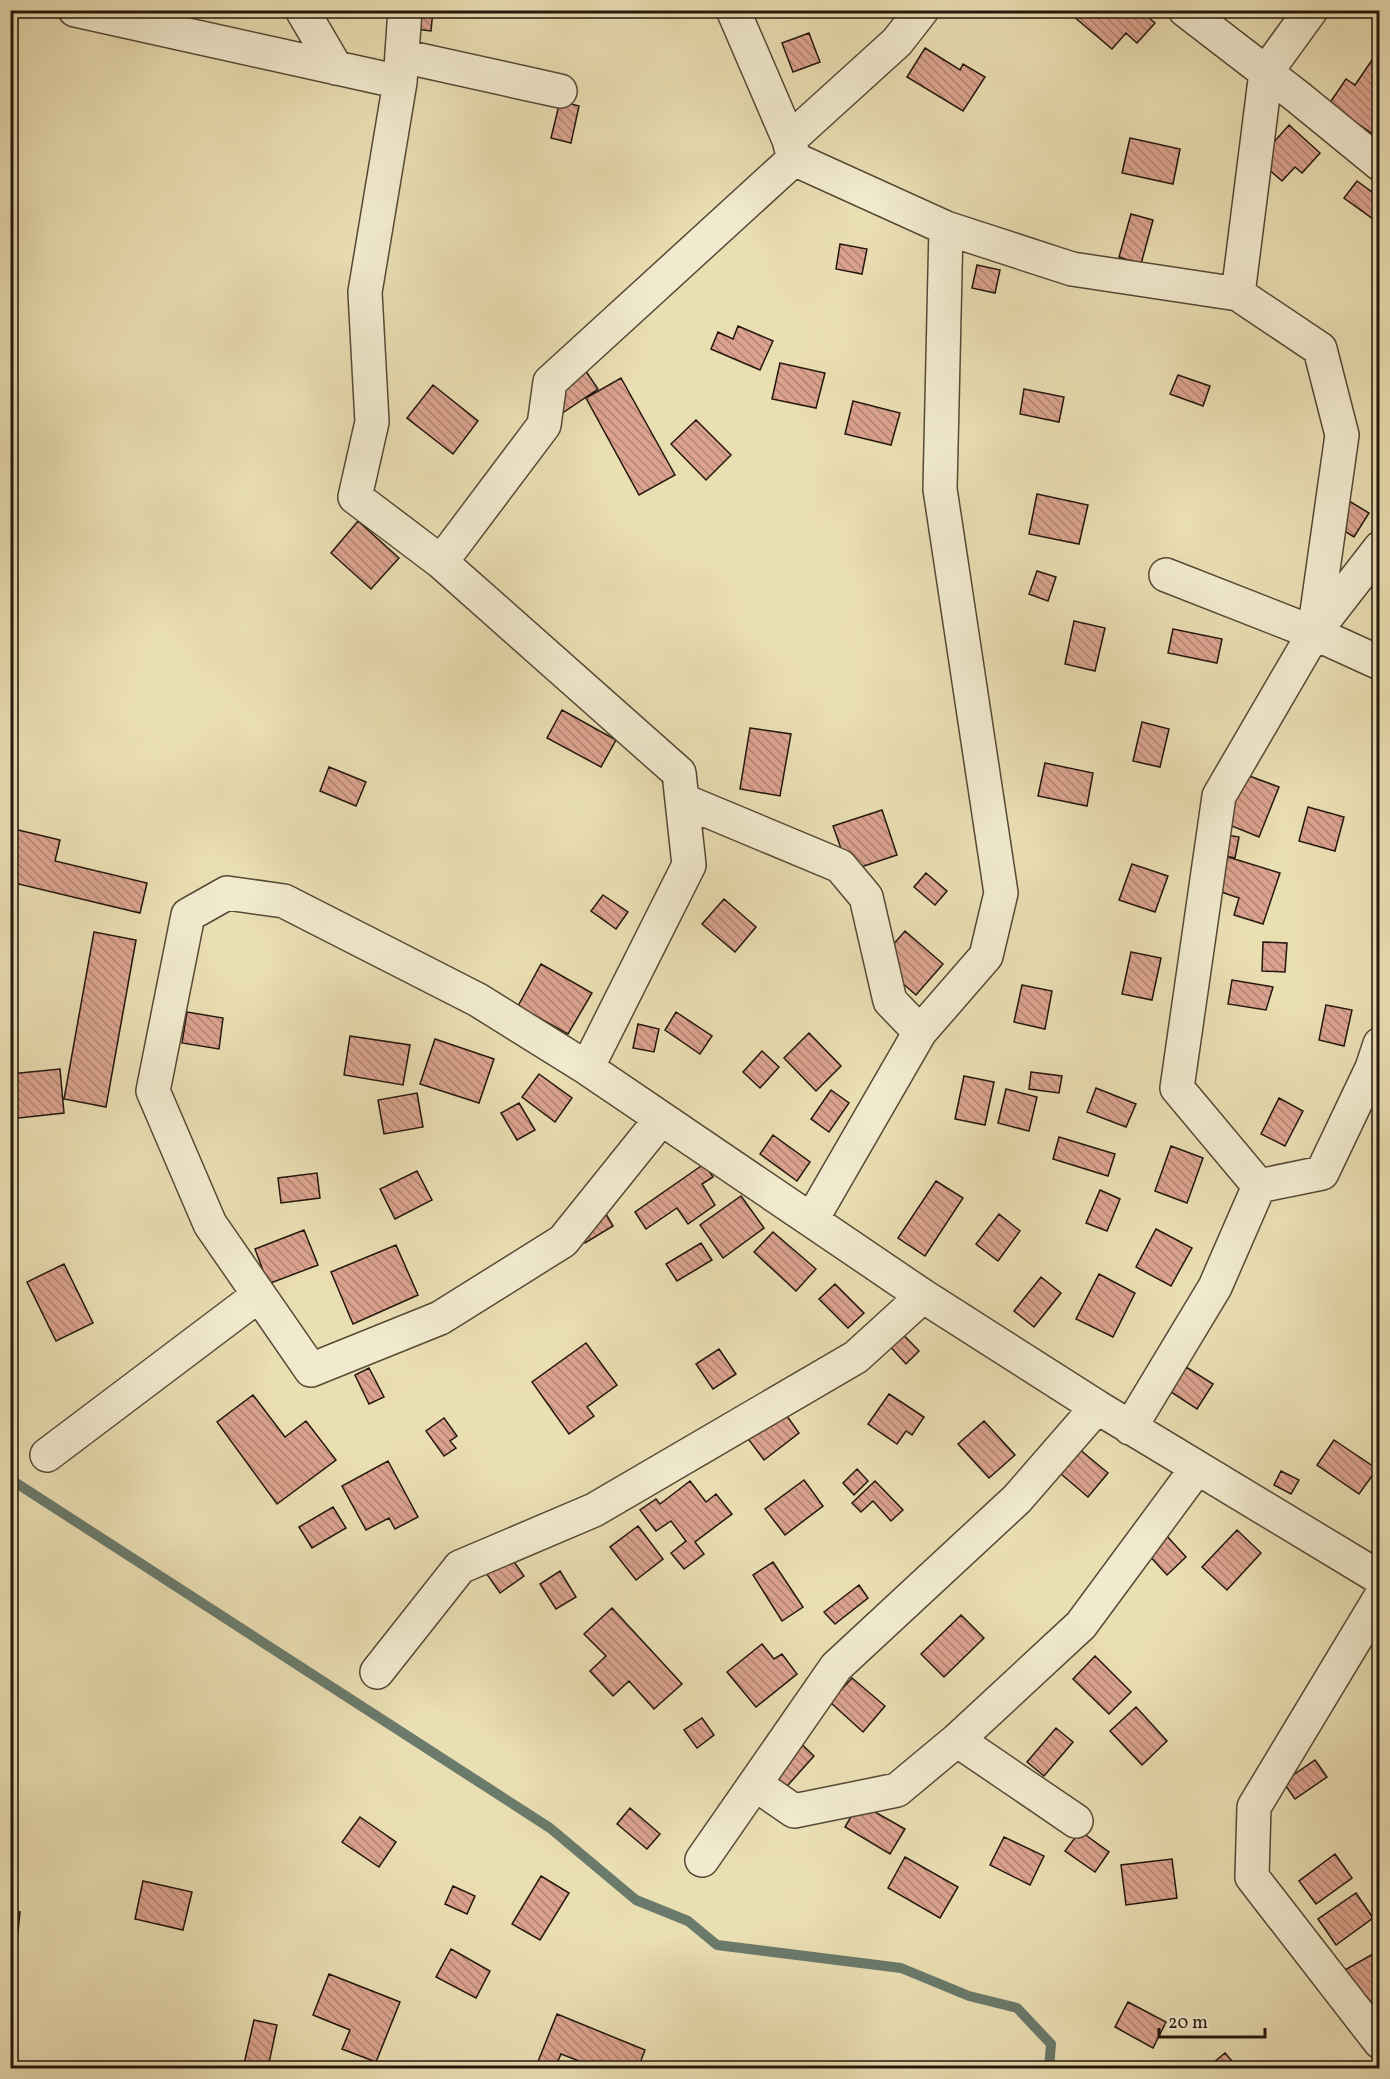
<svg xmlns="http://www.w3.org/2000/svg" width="1390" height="2079" viewBox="0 0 1390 2079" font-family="Vollkorn,serif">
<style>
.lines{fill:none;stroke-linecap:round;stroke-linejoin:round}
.stream{stroke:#6a7a6b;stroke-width:10}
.building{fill:url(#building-back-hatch);stroke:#24170d;stroke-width:1.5}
.minor-casing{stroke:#564936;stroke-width:36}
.minor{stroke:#f1eace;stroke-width:33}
</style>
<defs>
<pattern id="building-back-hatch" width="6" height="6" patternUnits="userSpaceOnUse" patternTransform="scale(1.5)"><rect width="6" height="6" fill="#dba38f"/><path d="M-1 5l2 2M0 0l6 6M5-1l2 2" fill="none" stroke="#b18473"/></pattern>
</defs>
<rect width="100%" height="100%" fill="#eadeb3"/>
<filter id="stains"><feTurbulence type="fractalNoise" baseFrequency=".00333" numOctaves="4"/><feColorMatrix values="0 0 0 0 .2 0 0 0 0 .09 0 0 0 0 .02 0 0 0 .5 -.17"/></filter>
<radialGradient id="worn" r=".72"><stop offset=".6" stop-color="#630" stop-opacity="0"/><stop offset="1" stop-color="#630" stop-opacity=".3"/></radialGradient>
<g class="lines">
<path class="stream" d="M 10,1479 L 550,1828 L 636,1900 L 688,1921 L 717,1945 L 901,1968 L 969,1996 L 1017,2008 L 1051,2044 L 1049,2068"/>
</g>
<path class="building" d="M 401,10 L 433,10 L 431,31 L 399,27 Z
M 1066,10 L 1140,10 L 1155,23 L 1137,43 L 1126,33 L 1112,49 Z
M 809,33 L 820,62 L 793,72 L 782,43 Z
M 925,48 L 960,70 L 963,64 L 985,77 L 963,111 L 907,77 Z
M 1372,60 L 1380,65 L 1380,125 L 1373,134 L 1329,104 L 1346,79 L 1355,85 Z
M 560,101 L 579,106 L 571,143 L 551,138 Z
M 1289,125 L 1320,153 L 1302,173 L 1295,167 L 1282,181 L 1258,160 Z
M 1130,138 L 1180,149 L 1173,184 L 1122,173 Z
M 1357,181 L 1380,198 L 1380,224 L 1344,198 Z
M 1131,214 L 1153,220 L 1141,264 L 1119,257 Z
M 840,244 L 867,249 L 862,274 L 836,269 Z
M 977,265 L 1000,270 L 995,293 L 972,288 Z
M 738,326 L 773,341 L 760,370 L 711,349 L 718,332 L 733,339 Z
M 780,363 L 825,373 L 816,408 L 772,399 Z
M 581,364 L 598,389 L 555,418 L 538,393 Z
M 1178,375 L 1210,386 L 1203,406 L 1170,394 Z
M 621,378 L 675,475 L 639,495 L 586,398 Z
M 433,385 L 478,421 L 453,454 L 407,418 Z
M 1024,389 L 1064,397 L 1059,422 L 1020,414 Z
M 853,401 L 900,413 L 891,445 L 845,434 Z
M 696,420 L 731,455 L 706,480 L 671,444 Z
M 1037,494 L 1088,505 L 1079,544 L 1029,534 Z
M 1344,498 L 1369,513 L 1354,537 L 1330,522 Z
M 358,521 L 399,558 L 371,589 L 331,553 Z
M 1037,571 L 1056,577 L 1048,601 L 1029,594 Z
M 1074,621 L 1105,628 L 1095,671 L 1065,664 Z
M 1173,629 L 1222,639 L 1217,663 L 1168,653 Z
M 562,710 L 616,740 L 601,767 L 547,738 Z
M 1142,722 L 1169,729 L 1160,767 L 1133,761 Z
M 750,728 L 791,734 L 780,796 L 740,789 Z
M 1045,763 L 1093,773 L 1087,806 L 1038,796 Z
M 329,767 L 366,782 L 356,806 L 320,791 Z
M 1244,774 L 1279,787 L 1259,837 L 1217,820 Z
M 1308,807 L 1344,817 L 1335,851 L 1299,841 Z
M 882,810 L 897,855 L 849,871 L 833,826 Z
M 10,828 L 60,840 L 55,861 L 147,883 L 140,913 L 10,882 Z
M 1216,833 L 1239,837 L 1235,858 L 1212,853 Z
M 1228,857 L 1280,873 L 1263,924 L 1234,915 L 1239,898 L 1218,891 Z
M 1132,864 L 1168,876 L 1155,912 L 1119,900 Z
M 926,873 L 947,891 L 935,905 L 914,887 Z
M 603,895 L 628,912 L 616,929 L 591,911 Z
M 724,899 L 756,927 L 735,952 L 702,924 Z
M 905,931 L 943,964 L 916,995 L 878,962 Z
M 94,932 L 136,940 L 106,1107 L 64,1099 Z
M 1263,942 L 1287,943 L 1285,972 L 1262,971 Z
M 1131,952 L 1161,958 L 1152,1000 L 1122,994 Z
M 541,964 L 592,993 L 568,1034 L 518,1006 Z
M 1232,980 L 1273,987 L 1266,1010 L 1228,1004 Z
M 1022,985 L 1052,991 L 1045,1029 L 1014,1022 Z
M 1326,1005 L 1352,1010 L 1344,1046 L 1319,1040 Z
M 187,1012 L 223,1018 L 219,1049 L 182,1043 Z
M 676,1012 L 712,1036 L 700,1054 L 665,1030 Z
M 638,1024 L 659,1029 L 654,1052 L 633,1048 Z
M 809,1033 L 841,1066 L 816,1091 L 784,1058 Z
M 350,1036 L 410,1045 L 403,1085 L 344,1075 Z
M 435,1039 L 494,1059 L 479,1103 L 420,1084 Z
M 762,1051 L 779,1067 L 760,1088 L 743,1072 Z
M 60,1069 L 64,1113 L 10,1119 L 10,1074 Z
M 1031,1072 L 1062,1076 L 1059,1093 L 1029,1089 Z
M 539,1074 L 572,1098 L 555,1122 L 522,1097 Z
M 964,1076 L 994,1082 L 985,1125 L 955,1119 Z
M 1096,1088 L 1136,1104 L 1126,1127 L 1087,1112 Z
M 1006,1089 L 1037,1097 L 1029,1131 L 998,1123 Z
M 831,1090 L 849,1103 L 829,1132 L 811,1119 Z
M 417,1093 L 423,1127 L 384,1134 L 378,1100 Z
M 1279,1098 L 1303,1111 L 1285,1146 L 1261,1134 Z
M 519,1103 L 535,1130 L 517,1140 L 501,1113 Z
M 773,1135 L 810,1162 L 797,1181 L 760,1154 Z
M 1059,1137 L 1115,1154 L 1108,1176 L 1053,1159 Z
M 1171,1146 L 1203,1158 L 1187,1203 L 1155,1191 Z
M 704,1164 L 713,1177 L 702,1184 L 715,1205 L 688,1224 L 677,1208 L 646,1229 L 635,1212 Z
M 417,1171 L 432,1200 L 395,1219 L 380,1189 Z
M 317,1173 L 320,1198 L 281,1203 L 278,1178 Z
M 936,1181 L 963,1198 L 925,1256 L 898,1238 Z
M 1100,1190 L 1120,1199 L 1107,1231 L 1086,1223 Z
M 741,1196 L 764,1228 L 723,1258 L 700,1225 Z
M 603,1209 L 613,1226 L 585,1243 L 575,1225 Z
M 999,1214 L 1020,1231 L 998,1261 L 976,1244 Z
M 1156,1229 L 1192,1248 L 1171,1286 L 1136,1267 Z
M 304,1230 L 318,1265 L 268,1284 L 255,1249 Z
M 773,1232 L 816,1269 L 796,1291 L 754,1252 Z
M 701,1243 L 712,1260 L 677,1281 L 666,1264 Z
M 396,1245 L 418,1295 L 353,1324 L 331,1272 Z
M 64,1264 L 93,1323 L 56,1341 L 27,1282 Z
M 1099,1274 L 1135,1293 L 1113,1337 L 1076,1319 Z
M 1041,1277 L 1061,1293 L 1034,1327 L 1014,1311 Z
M 835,1284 L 864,1313 L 848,1328 L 819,1299 Z
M 888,1319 L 919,1351 L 906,1364 L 876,1331 Z
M 586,1343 L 617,1385 L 587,1407 L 594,1416 L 569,1434 L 532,1382 Z
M 719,1349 L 736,1374 L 713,1389 L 696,1364 Z
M 1186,1367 L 1213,1384 L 1197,1409 L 1171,1392 Z
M 369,1368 L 384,1397 L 369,1404 L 355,1375 Z
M 889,1394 L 924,1417 L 912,1435 L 906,1431 L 897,1444 L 868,1424 Z
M 253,1395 L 285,1437 L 306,1421 L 336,1460 L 277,1504 L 217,1422 Z
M 782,1409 L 799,1433 L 764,1460 L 746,1436 Z
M 444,1418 L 457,1436 L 450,1441 L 456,1448 L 444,1456 L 426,1431 Z
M 984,1421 L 1015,1455 L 989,1478 L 958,1444 Z
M 1067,1439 L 1108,1473 L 1088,1497 L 1047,1462 Z
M 1334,1440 L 1377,1469 L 1359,1494 L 1317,1465 Z
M 388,1461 L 418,1517 L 395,1529 L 389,1518 L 366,1530 L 342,1486 Z
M 857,1469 L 868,1481 L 854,1495 L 843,1483 Z
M 1281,1471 L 1299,1480 L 1291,1494 L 1274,1485 Z
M 804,1480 L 823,1506 L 785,1535 L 765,1509 Z
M 690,1481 L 706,1502 L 716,1494 L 732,1514 L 695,1542 L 704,1554 L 684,1569 L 671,1553 L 686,1541 L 671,1521 L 656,1531 L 640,1510 L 656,1499 L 660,1504 Z
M 875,1481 L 903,1510 L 891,1521 L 873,1501 L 861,1512 L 852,1503 Z
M 333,1507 L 346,1528 L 312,1548 L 299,1527 Z
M 1154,1522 L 1186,1557 L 1167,1575 L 1135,1540 Z
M 638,1526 L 663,1559 L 636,1580 L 610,1547 Z
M 1237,1530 L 1261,1553 L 1227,1590 L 1202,1567 Z
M 510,1556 L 524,1576 L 500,1593 L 486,1573 Z
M 773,1562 L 803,1607 L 782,1621 L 753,1575 Z
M 560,1571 L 576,1597 L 556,1609 L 540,1584 Z
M 859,1585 L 868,1598 L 835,1624 L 824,1612 Z
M 612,1608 L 682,1684 L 654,1709 L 629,1681 L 613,1696 L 590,1671 L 606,1656 L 584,1634 Z
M 961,1615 L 984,1638 L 944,1677 L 921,1654 Z
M 762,1644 L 774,1659 L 782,1654 L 797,1674 L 756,1707 L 727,1672 Z
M 1095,1656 L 1131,1692 L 1109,1714 L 1073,1679 Z
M 852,1678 L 885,1706 L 863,1732 L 830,1702 Z
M 1136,1707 L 1167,1741 L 1142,1765 L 1110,1731 Z
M 702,1718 L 714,1735 L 697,1748 L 684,1730 Z
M 1056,1728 L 1073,1742 L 1044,1776 L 1027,1762 Z
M 788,1731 L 814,1756 L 780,1794 L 753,1771 Z
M 1315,1760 L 1327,1777 L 1295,1799 L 1283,1782 Z
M 859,1803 L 905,1829 L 890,1854 L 845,1827 Z
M 630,1808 L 660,1834 L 647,1849 L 617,1824 Z
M 360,1817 L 396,1842 L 379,1867 L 342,1842 Z
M 1080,1831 L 1109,1852 L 1095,1872 L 1065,1851 Z
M 1004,1837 L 1044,1856 L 1030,1885 L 990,1865 Z
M 1335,1854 L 1352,1878 L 1316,1904 L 1299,1881 Z
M 905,1857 L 958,1887 L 940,1918 L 888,1888 Z
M 1172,1859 L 1177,1898 L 1126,1905 L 1121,1865 Z
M 541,1876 L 569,1893 L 540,1940 L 512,1924 Z
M 143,1881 L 192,1892 L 183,1930 L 135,1919 Z
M 453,1886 L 475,1896 L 467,1914 L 445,1904 Z
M 1356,1893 L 1373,1918 L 1336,1945 L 1318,1919 Z
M 10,1911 L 20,1912 L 16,1951 L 10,1951 Z
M 451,1949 L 490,1971 L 476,1998 L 436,1977 Z
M 1380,1950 L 1380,2007 L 1367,2014 L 1343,1971 Z
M 329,1974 L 400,2002 L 376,2062 L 342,2049 L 350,2030 L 313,2015 Z
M 1128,2002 L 1166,2022 L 1153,2048 L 1115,2027 Z
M 557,2014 L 645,2050 L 638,2068 L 597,2068 L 561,2054 L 555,2068 L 549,2068 L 537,2064 Z
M 254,2020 L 277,2025 L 268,2068 L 244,2064 Z
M 1225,2053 L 1238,2068 L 1207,2068 Z"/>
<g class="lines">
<defs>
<path id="minor" d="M 75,10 L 400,82
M 302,10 L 336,68
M 405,10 L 400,82 L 365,292 L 372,422 L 355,497 L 441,562 L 679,773 L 689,865 L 587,1068
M 733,10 L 789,140 L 794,159 L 946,228 L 1072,269 L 1238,294 L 1320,349 L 1342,435 L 1314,633
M 1185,10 L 1298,97 L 1380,164
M 402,56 L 560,91
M 789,140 L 897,42 L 922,10
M 1238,294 L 1266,72 L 1311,10
M 441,562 L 544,425 L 550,382 L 794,159
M 1166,575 L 1314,633 L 1380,663
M 682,800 L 840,866 L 866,897 L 890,1001 L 920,1032
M 661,1119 L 563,1241 L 440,1318 L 311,1370 L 210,1224 L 153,1091 L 188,915 L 227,893 L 284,901 L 478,1000 L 587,1068 L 923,1296 L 1097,1407 L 1380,1578
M 1259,1186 L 1322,1173 L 1372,1068 L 1380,1044
M 812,1219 L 920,1032 L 986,956 L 1001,893 L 940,489 L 946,228
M 1130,1428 L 1215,1287 L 1259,1186 L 1177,1088 L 1219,796 L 1314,633 L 1380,548
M 47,1455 L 259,1295
M 1380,1598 L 1254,1807 L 1252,1877 L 1380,2042
M 377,1672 L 460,1567 L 594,1510 L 856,1357 L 923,1296
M 957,1740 L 1076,1821
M 755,1784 L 794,1811 L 897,1790 L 957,1740 L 1081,1625 L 1197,1468
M 702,1860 L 836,1667 L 1017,1499 L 1097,1407"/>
</defs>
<use href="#minor" class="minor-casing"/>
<use href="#minor" class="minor"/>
</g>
<rect width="1390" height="2079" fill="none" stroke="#eadeb3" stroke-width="36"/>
<rect x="12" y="12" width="1366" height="2055" fill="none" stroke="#24170d" stroke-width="3"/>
<rect x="18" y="18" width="1354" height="2043" fill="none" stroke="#24170d" stroke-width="1.5"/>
<path d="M1159 2028v9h106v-9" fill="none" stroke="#24170d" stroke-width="3"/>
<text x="1168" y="2028" font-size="18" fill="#24170d" stroke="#f1eace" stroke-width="4.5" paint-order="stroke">20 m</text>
<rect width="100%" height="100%" filter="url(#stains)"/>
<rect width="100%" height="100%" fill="url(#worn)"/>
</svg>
